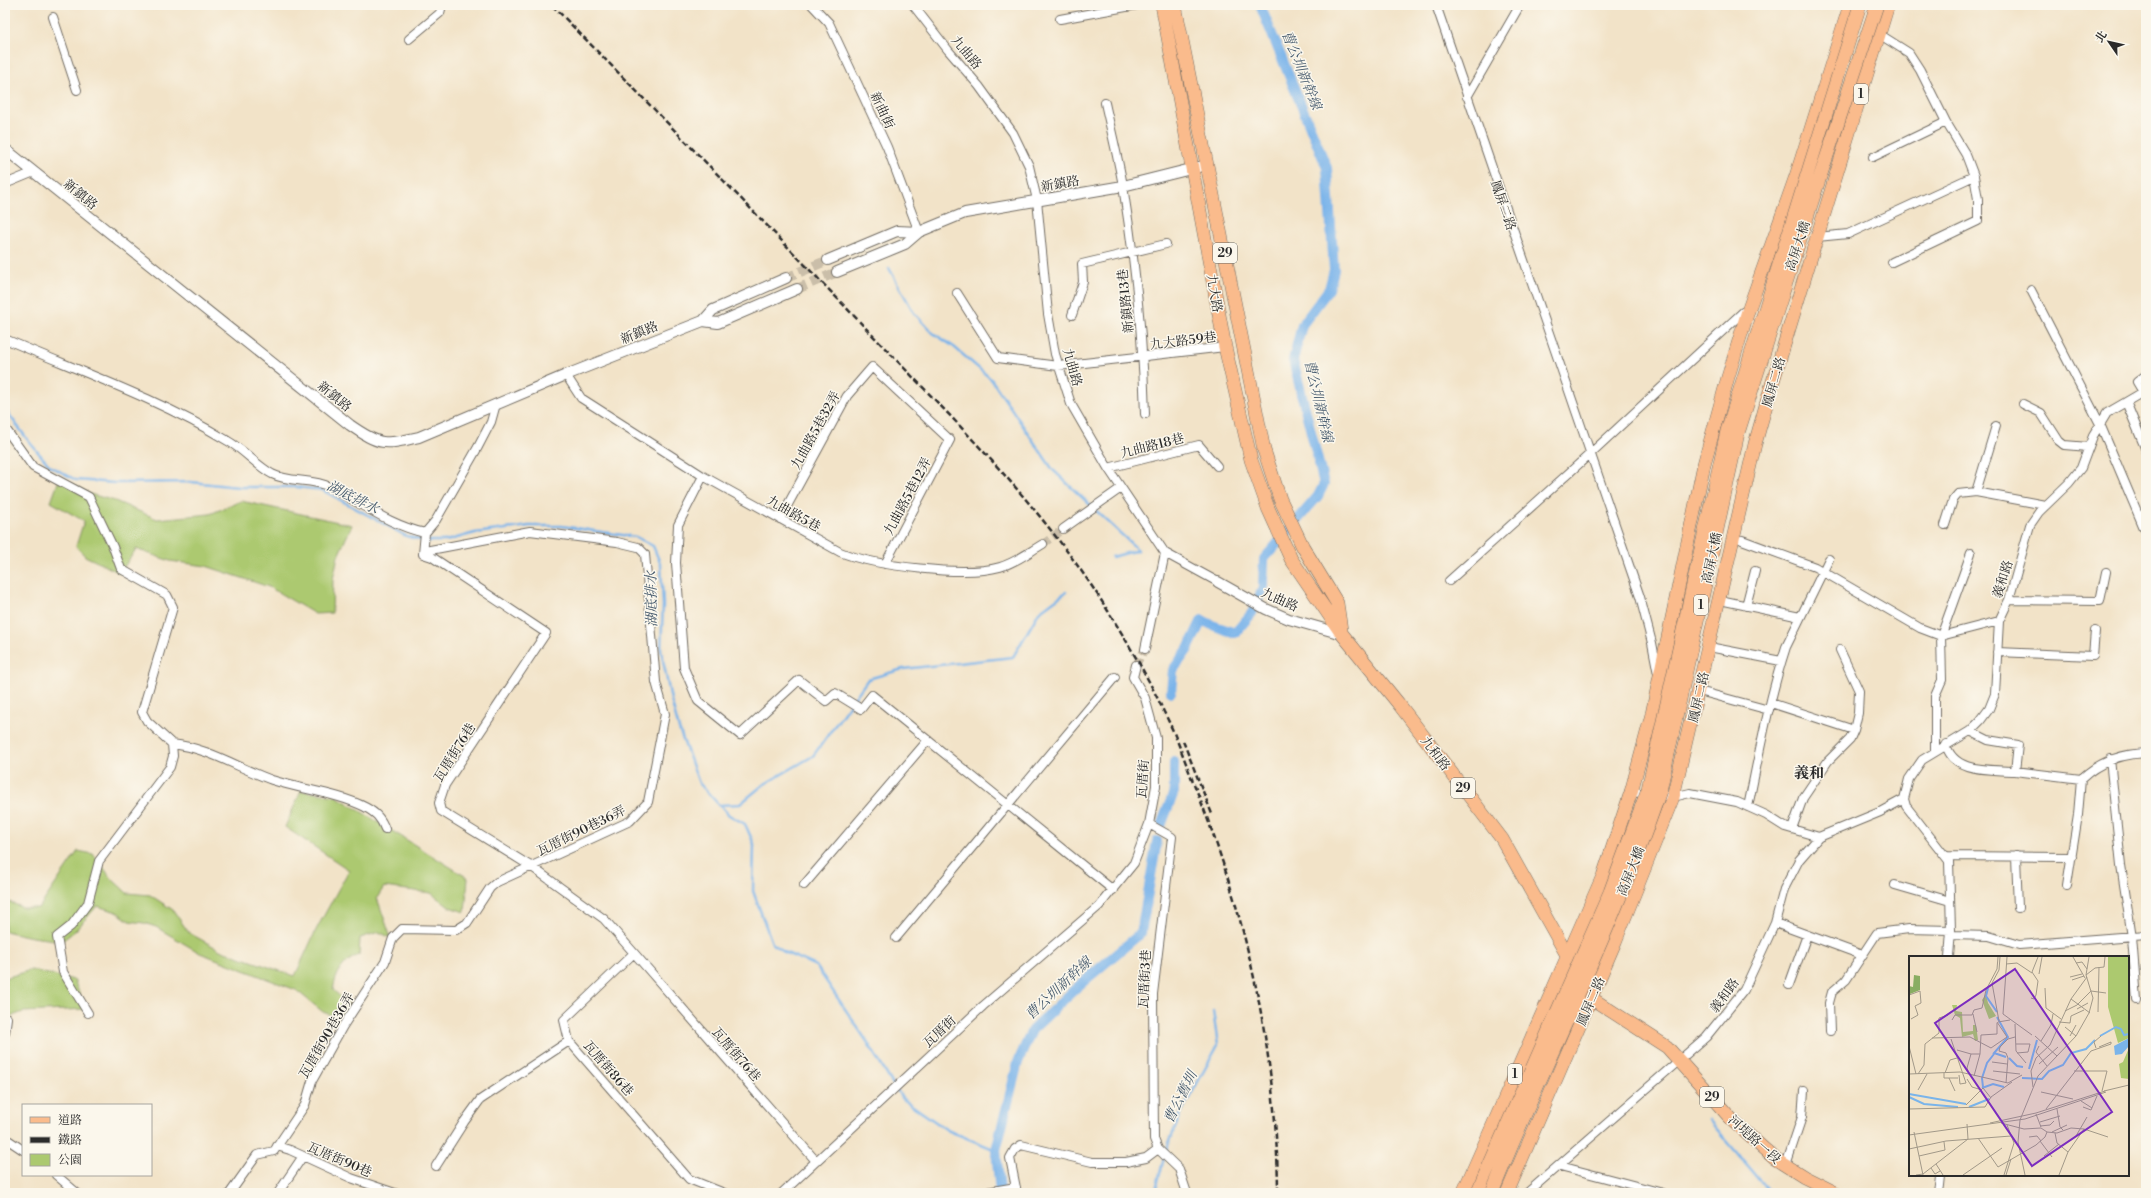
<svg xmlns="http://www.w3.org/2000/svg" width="2151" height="1198" viewBox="0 0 2151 1198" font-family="'Libre Bodoni','Noto Serif TC',serif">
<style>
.green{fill:#acc96f;stroke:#6c7a4d}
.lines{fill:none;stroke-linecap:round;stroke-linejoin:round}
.stream{stroke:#7ab4ea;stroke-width:2.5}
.canal{stroke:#7ab4ea;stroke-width:10}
.minor-tunnel{stroke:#cabea9;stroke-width:8;stroke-dasharray:8 4;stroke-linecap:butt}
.tertiary-tunnel{stroke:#cabea9;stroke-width:10;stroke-dasharray:10 5;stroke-linecap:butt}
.minor-casing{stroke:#716b62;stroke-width:10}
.tertiary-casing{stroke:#716b62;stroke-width:12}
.primary-casing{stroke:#716b62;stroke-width:14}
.minor{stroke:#fff;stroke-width:8}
.tertiary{stroke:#fff;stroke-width:10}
.primary{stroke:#fabb8c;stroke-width:13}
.rail{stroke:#2b2b2b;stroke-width:2.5;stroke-dasharray:6 3;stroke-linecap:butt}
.primary-bridge-casing{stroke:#716b62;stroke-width:14;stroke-linecap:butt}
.primary-bridge{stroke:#fabb8c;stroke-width:13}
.labels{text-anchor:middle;stroke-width:3;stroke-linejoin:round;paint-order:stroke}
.shield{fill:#fbf7ec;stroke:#696865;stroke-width:1}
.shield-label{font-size:12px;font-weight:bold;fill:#2b2b2b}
.street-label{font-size:13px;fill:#2b2b2b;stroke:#fbf7ec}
.water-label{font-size:14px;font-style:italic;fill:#475b6e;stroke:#fbf7ec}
.quarter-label{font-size:15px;font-weight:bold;fill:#2b2b2b;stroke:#fbf7ec}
.inset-river{fill:none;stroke:#7ab4ea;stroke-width:2}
.inset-road{fill:none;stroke:#a29989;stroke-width:1}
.view{fill:#7b2cbf;fill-opacity:0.15;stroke:#7b2cbf;stroke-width:2}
.inset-edge{fill:none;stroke:#2b2b2b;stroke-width:2}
</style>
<rect width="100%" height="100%" fill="#fbf7ec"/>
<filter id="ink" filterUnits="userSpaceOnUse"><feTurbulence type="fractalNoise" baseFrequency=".025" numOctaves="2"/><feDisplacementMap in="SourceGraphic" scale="8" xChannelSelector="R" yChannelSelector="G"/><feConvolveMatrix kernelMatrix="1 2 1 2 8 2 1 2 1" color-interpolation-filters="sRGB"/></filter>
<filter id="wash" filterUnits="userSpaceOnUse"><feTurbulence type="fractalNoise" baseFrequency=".012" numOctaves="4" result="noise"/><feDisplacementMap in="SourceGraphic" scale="16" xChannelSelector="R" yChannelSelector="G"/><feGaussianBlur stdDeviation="0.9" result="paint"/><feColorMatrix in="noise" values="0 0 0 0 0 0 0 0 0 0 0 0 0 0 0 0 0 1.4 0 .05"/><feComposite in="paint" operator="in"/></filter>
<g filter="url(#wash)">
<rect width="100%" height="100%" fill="#f2e3c8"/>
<path class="green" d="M 60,477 L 90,494 L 115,501 L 157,519 L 210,514 L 241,501 L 352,525 L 338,556 L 333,579 L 332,613 L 315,614 L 269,587 L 206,566 L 170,561 L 136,549 L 120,573 L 85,556 L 76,546 L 84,521 L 51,502 Z
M 301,791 L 336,796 L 468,878 L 465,912 L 449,907 L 431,893 L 384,887 L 377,898 L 391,938 L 379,932 L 360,938 L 359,955 C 343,961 336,973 333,990 L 352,1007 L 339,1018 L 323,1012 L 296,990 L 200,953 L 156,927 L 144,923 L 129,921 L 117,912 L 97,906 L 76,930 L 62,941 L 32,937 L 5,931 L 5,900 L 23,908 L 39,908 L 78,851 L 93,854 L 112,879 L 127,893 L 150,895 L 173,910 L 189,933 L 222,951 L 295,976 L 316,930 L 349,870 L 285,827 Z
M 31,970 L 74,980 L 86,1009 L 23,1012 L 7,1018 L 5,1016 L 5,978 Z"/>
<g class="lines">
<path class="stream" d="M 889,268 L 914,313 L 933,333 L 954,347 L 991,379 L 1053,470 L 1138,550
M 5,409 L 30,443 L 50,466 L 76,480 L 115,483 L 191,482 L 239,487 L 296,487 L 322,490 L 406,536 L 424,541 L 446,541 L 475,533 L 529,526 L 562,526 L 636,537 L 653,546 L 661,565 L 663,605 L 661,650 L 671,700 L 679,729 L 699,783 L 719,805 L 740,804 L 763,785 L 813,756 L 868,679 L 903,669 L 1013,657 L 1039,612 L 1066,592
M 1112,557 L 1138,550
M 720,805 L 729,815 L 745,824 L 754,844 L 753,891 L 772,943 L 784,952 L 816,966 L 868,1043 L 890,1080 L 903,1099 L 947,1130 L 996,1150
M 1709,1120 L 1771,1193
M 1165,1153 L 1182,1111 L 1218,1045 L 1213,1011
M 1155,1193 L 1164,1158"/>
<path class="canal" d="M 1171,692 L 1173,670 L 1188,649 L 1202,620 L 1212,625 L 1235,633 L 1252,613 L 1263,588 L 1264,559 L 1318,496 L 1324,484 L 1293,360 L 1302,325 L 1329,289 L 1334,270 L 1327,168 L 1260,5
M 1162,823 L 1174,792 L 1174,762
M 1000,1193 L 996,1150 L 1018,1062 L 1032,1030 L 1076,988 L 1141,933 L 1157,841"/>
</g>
</g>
<g filter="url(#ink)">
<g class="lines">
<path class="minor-tunnel" d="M 1043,544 L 1063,529
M 1136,665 L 1145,649"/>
<path class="tertiary-tunnel" d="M 786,278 L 828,260
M 797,289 L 837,272"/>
<defs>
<path id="minor" d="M 812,5 L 829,23 L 887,147 L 919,232
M 913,5 L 948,50 L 979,86 L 1013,133 L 1029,166 L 1037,200 L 1048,314 L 1055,354 L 1071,404 L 1108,468 L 1165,553 L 1218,582
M 1436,5 L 1640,597 L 1652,643 L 1658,674
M 53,17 L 77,90
M 1060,19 L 1137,5
M 1879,34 L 1909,53 L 1920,70 L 1946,122 L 1966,155 L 1974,176 L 1978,199 L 1978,221 L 1892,262
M 409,39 L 440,13 L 442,5
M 1467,97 L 1520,5
M 1105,103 C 1111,130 1118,158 1123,186 C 1135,261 1143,338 1145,414
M 1873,157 L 1946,122
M 5,184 L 34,172
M 1817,237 L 1848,234 L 1974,176
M 2031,290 L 2100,424 L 2144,528
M 957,293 L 998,358 L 1058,366 L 1225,347
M 1072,315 L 1083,282 L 1082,264 L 1166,244
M 5,339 C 79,371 159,399 228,441 C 244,450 256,465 272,474 C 290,483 312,478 330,487 C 363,504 389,525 425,533
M 566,375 L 581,398 L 703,476 L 840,552 C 874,566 965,577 1000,567 C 1015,563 1029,552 1043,544
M 2126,402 L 2143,392 L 2137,382 L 2146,375
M 496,404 L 491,422 L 478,447 L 436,520 L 425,533 L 423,554 L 432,557 L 546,633 L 445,785 L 439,803 L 441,811 L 532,867 L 604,919 L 634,953
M 2023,404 L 2041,413 L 2059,441 L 2064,445 L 2089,447
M 5,428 L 33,467 L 89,497 L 113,547 L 121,569 L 167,595 L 173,607 L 142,712 L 147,721 L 172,744 L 173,756 L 170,767 L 99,861 L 88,903 L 71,926 L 57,937 L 63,972 L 88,1013
M 1108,468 L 1199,445 L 1217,466
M 703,476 L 678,525 L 676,563 L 684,668 L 698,701 L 740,735 L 799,680 L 826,701 L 835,693 L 861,709 L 872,695 L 1113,890
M 1976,492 L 1996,426
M 780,519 L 847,396 L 872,367 L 950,440 L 885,564
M 1945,525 L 1953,500 L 1958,494 L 1976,492 L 2045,505
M 1063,529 L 1121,488
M 1742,540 L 1815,567 L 1920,628 L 1941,636 L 1999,621
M 1449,581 L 1591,453 L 1743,312 L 1748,311
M 1720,600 L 1800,617
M 2009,600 L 2100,601 L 2106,572
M 1746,606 L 1755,571
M 1709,647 L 1781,661
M 1145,649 L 1165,553
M 1997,652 L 2093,656 L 2095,631
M 1699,691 L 1769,710
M 1771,703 L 1854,730
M 1970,731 L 1988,740 L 2018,745 L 2015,771 L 2081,779 C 2100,761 2121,754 2146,753
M 172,744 C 209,748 238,768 272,780 C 303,790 337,793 365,807 C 376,813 381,818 385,829
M 1946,744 C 1953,774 1991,769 2015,771
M 1935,750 L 1935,696 L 1942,680 L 1941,636 L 1971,553
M 2110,759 L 2121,865 L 2132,937 L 2137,1000
M 1631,792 L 1673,797 L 1690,793 L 1737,802 L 1766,815 L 1785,827 L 1819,837
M 1748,807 C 1759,754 1769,699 1786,647 L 1829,559
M 1149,824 L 1172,837 L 1153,994 L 1154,1139 L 1158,1149 L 1179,1169 L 1187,1193
M 1792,829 L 1803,798 L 1828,761 L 1850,739 L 1854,730 L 1858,713 L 1859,691 L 1840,650
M 1947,856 L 2072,857
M 2016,856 L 2018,908
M 804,885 L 928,740
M 1895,885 L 1950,901
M 2067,885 L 2078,815 L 2081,779
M 1775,923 L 1862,955
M 1951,935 L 1989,936 L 2019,945 L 2146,935
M 896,938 L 1115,677
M 1949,957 L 1951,930 L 1949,861 L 1906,806 L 1904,799 L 1909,779 L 1922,760 L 1970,731 L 1980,721 L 1989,709 L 1995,694 L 1999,621 L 2009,600 L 2030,525 L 2039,512 L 2069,483 L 2081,468 L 2093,436 L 2107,413 L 2126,402 L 2146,450
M 1789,985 L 1807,935
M 1830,1031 L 1829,1003 L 1832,992 L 1846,980 L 1877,933 L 1909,929 L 1951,930
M 5,1033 L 7,1018
M 5,1138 L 23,1150
M 277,1146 L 290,1150 L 351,1178 L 395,1193
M 1786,1165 L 1802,1117 L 1804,1091
M 436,1166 L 464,1122 L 480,1100 L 569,1041
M 1560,1166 L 1663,1193
M 56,1175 L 77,1193
M 230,1193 L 257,1155 L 274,1151 L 305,1105 L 312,1081 L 343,1026 L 385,962 L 393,938 L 402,929 L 456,930 L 467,923 L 490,888 L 497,882 L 630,821 L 648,802 L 665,714 L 656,682 L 645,554 L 638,547 L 617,542 L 530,531 L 425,551
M 278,1193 L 303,1156
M 724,1193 L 689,1179 L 569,1041 L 564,1020 L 634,953 L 816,1161
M 782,1193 L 983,1006 L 1099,906 L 1134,863 L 1149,824 L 1156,786 L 1156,738 L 1145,698 L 1133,677 L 1136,665
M 981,1193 L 1016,1187
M 1017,1193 L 1010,1158 L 1015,1149 L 1021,1145 L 1092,1162 L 1126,1162 L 1146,1158 L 1158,1149
M 1527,1193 L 1706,1037 L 1744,990 L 1775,923 L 1784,889 L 1799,860 L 1819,837 L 1880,812 L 1904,799
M 1938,1193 L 1940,1175"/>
<path id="tertiary" d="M 5,149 L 350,425 C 380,446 384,445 419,437 L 566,375 L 703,321 L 713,310 L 786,278
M 828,260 L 897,231 L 919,232
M 837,272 L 905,244 L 919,232 L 965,213 L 1123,186 L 1207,165
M 703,321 L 718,323 L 797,289
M 1218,582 L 1266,609 L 1289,619 L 1342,634"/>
<path id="primary" d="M 1162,5 L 1225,347 L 1251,460 L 1268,508 L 1291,559 L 1342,634 L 1398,703 L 1502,839 L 1591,998 L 1667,1047 L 1734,1122 L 1774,1158 L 1804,1177 L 1836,1193
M 1175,5 L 1264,450 L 1280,499 L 1303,547 L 1337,603 L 1341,630
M 1463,1193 L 1603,876 L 1631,792 L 1652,714 L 1704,464 L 1728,377 L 1748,311 L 1796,176 L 1850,5
M 1507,1193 L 1615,942 L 1673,797 L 1755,444 L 1770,391 L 1888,5"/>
</defs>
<use href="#minor" class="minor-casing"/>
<use href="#tertiary" class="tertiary-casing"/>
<use href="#primary" class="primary-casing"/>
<use href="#minor" class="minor"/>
<use href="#tertiary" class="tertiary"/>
<use href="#primary" class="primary"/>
<path class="rail" d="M 552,5 C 662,117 771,229 879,342 C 961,427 1045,510 1108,611 C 1128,643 1148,677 1164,712 C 1175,733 1183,756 1192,779 C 1246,911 1277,1050 1278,1193
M 1183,741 L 1212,814"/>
<defs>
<path id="primary-bridge" d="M 1477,1193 L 1610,892 L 1648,789 L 1727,431 L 1860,5
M 1492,1193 C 1546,1058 1613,929 1660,791 L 1738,433 L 1817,186 L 1877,5"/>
</defs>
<use href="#primary-bridge" class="primary-bridge-casing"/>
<use href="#primary-bridge" class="primary-bridge"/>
</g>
</g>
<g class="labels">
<g class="shield">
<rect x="1854" y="84" width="14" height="20" rx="3"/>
<rect x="1213" y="243" width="24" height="20" rx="3"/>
<rect x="1694" y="595" width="14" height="20" rx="3"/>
<rect x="1451" y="778" width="24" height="20" rx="3"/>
<rect x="1508" y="1064" width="14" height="20" rx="3"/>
<rect x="1700" y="1087" width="24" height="20" rx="3"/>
</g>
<g class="shield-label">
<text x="1861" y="98">1</text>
<text x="1225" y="257">29</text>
<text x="1701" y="609">1</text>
<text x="1463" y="792">29</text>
<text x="1515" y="1078">1</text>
<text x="1712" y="1101">29</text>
</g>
<g class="street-label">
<text transform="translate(967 52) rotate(50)" y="5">九曲路</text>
<text transform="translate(883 110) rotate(65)" y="5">新曲街</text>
<text transform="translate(1060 183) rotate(-10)" y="5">新鎮路</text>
<text transform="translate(81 194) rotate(39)" y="5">新鎮路</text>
<text transform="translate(1504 205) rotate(71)" y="5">鳳屏二路</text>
<text transform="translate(1797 246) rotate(-72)" y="5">高屏大橋</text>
<text transform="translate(1215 293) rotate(80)" y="5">九大路</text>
<text transform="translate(1125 301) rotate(-96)" y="5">新鎮路13巷</text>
<text transform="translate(639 332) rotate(-22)" y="5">新鎮路</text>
<text transform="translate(1183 340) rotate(-7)" y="5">九大路59巷</text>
<text transform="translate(1073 367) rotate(74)" y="5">九曲路</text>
<text transform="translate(1773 382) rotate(-74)" y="5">鳳屏二路</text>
<text transform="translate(335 396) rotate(39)" y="5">新鎮路</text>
<text transform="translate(815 430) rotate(-61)" y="5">九曲路5巷32弄</text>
<text transform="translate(1152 445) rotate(-14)" y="5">九曲路18巷</text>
<text transform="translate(907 496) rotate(-62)" y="5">九曲路5巷12弄</text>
<text transform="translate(794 513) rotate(29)" y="5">九曲路5巷</text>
<text transform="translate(1711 558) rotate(-78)" y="5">高屏大橋</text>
<text transform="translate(2002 579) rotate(-72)" y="5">義和路</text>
<text transform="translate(1280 599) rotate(24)" y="5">九曲路</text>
<text transform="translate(1698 697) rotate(-77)" y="5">鳳屏二路</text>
<text transform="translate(454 752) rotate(-58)" y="5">瓦厝街76巷</text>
<text transform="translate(1436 753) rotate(53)" y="5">九和路</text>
<text transform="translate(1142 779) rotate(-86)" y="5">瓦厝街</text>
<text transform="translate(581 830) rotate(-26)" y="5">瓦厝街90巷36弄</text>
<text transform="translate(1630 871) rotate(-68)" y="5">高屏大橋</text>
<text transform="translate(1144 979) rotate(-87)" y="5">瓦厝街3巷</text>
<text transform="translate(1724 995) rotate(-54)" y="5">義和路</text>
<text transform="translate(1590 1001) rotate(-67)" y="5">鳳屏二路</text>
<text transform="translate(939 1031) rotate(-43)" y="5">瓦厝街</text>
<text transform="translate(326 1035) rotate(-60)" y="5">瓦厝街90巷36弄</text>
<text transform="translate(737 1054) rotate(49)" y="5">瓦厝街76巷</text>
<text transform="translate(609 1068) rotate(49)" y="5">瓦厝街86巷</text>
<text transform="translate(1755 1139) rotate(42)" y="5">河堤路一段</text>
<text transform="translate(340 1159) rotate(23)" y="5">瓦厝街90巷</text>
</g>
<g class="water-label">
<text transform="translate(1302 70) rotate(68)" y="5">曹公圳新幹線</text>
<text transform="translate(1319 401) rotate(77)" y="5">曹公圳新幹線</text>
<text transform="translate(353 497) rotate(27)" y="5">湖底排水</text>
<text transform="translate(651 599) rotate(-91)" y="5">湖底排水</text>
<text transform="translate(1058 988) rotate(-43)" y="5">曹公圳新幹線</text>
<text transform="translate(1180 1097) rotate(-63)" y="5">曹公舊圳</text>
</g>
<g class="quarter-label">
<text x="1809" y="778">義和</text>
</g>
</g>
<g transform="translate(1909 956)">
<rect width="220" height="220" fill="#f2e3c8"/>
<path d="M 199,1 L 220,1 L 220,82 L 209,87 L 199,51 ZM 77,38 L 79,47 L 87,60 L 80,63 L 73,44 ZM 43,49 L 48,49 L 47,55 L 53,56 L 54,76 L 64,75 L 64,69 L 67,69 L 69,84 L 66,85 L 64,78 L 53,81 L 51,62 L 46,59 ZM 220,92 L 220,123 L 212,122 L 210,108 L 214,106 Z" fill="#acc96f"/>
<path d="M 5,19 L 11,20 L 11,34 L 1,38 L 0,30 L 4,31 Z" fill="#89ad62"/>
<path d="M 220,82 L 220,90 L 213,98 L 206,99 L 205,90 Z" fill="#7ab4ea"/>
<path class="inset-river" d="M 79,32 L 77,40 L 88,56M 88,61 L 99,81 L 85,97 L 97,101M 191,80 L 207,71 L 212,73 L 215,79 L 220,78M 100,102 L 108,110 L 114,111M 120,113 L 128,84M 113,122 L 133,123 L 140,115 L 154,109 L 162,97 L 177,93 L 186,84M 74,131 L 73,122 L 78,107 L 85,98M 73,132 L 84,128 L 95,131M 0,138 L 57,148M 0,141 L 15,148 L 49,151M 60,151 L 80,143"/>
<path class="inset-road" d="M 98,1 L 94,58 L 123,79M 164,1 L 176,22M 167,7 L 173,6 L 178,13M 97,8 L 108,7 L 123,17M 130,18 L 133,1M 177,19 L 186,12 L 195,11 L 196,1M 161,21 L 173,18M 163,24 L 175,20M 136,32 L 137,52 L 152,63M 0,39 L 11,35 L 12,47 L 6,50 L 9,59 L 2,63M 122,42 L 125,43 L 127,39 L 129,25 L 123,16 L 129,1M 162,43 L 181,57M 168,53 L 179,47M 156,55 L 168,49 L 182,35 L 197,37M 189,56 L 190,11M 64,58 L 68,76M 43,64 L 46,59 L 63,59 L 65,54 L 73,52 L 77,34 L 88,13 L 89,1M 90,65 L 83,27 L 90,14 L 91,1M 89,66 L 101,64M 150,66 L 161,67 L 162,60 L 175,54M 106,68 L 107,95 L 117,107M 156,71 L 167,80M 126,80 L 148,100M 161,80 L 167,69M 23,82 L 61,81 L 82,92 L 98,81 L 88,66M 42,83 L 57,127 L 51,128 L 50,119M 132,85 L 142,69 L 144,58M 107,88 L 121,88 L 119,96 L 108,97M 0,90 L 7,118M 130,90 L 127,96 L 138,110M 187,92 L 185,86 L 192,80M 48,94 L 62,98M 71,98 L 72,79 L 88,78 L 88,67M 83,106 L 98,108M 130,108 L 149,91M 84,115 L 111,118M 165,115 L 198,115 L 193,135M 35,117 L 35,122 L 49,122M 36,117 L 41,104 L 48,102M 0,118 L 51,116 L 99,127 L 113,119M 9,118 L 15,109 L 16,88 L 30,77 L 30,62 L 39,59M 60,118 L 58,112 L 62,98 L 71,98 L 65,120M 40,122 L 46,135M 58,123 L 63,131 L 73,134M 97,127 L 99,102 L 97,97 L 90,95 L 91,91 L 99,83 L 106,81M 124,131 L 122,115 L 127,102 L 141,89 L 162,43 L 178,21M 9,134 L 18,118M 195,135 L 220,129M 132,136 L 164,143M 172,145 L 183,152M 57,149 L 74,132 L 82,142M 174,151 L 182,154 L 188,140M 0,153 L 76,151 L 82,141 L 103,126M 137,153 L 182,95 L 202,88 L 202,86 L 190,91M 148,153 L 151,171 L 154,174M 127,158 L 132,171M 131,166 L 151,160M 81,167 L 127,157 L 196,135M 92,167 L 115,173 L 132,172 L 138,176M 131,170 L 141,169 L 145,165M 175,173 L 199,181M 5,176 L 14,219M 143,176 L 158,169M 146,177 L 148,187 L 159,196 L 150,219M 0,179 L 116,163 L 197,136M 167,180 L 178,161M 120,181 L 128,180 L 132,185M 69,182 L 89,211 L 127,189 L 136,181 L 138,176 L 148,177 L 162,172 L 175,173 L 159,196M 131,185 L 143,201M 0,193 L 37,185 L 102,180M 10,200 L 36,194 L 35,186M 135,200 L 150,188M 27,208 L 34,219M 22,212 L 26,218 L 31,215M 7,219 L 14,218 L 59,183 L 58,168M 54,219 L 93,192M 95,219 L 105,187 L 98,169M 97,219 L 102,203M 116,219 L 109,186 L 111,164 L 129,120 L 167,80 L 180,57 L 184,42 L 177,19 L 180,1"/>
<path class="view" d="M 106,13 L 203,156 L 123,210 L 26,67 Z"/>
<rect width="220" height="220" class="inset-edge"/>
</g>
<rect width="2151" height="1198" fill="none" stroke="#fbf7ec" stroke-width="20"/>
<rect x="22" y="1104" width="130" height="72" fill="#fbf7ec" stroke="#a8a59f"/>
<rect x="30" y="1117" width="20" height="6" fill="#fabb8c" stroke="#a8a59f"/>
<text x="58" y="1124" font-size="12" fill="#2b2b2b">道路</text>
<rect x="30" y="1137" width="20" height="6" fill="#2b2b2b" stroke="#a8a59f"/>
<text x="58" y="1144" font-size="12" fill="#2b2b2b">鐵路</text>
<rect x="30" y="1154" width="20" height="12" fill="#acc96f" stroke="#a8a59f"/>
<text x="58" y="1164" font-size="12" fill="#2b2b2b">公園</text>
<g transform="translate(2109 42) rotate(304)" stroke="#fbf7ec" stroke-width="3" paint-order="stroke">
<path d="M0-3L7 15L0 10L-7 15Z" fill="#2b2b2b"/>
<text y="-6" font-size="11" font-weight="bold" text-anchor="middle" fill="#2b2b2b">北</text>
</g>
</svg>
